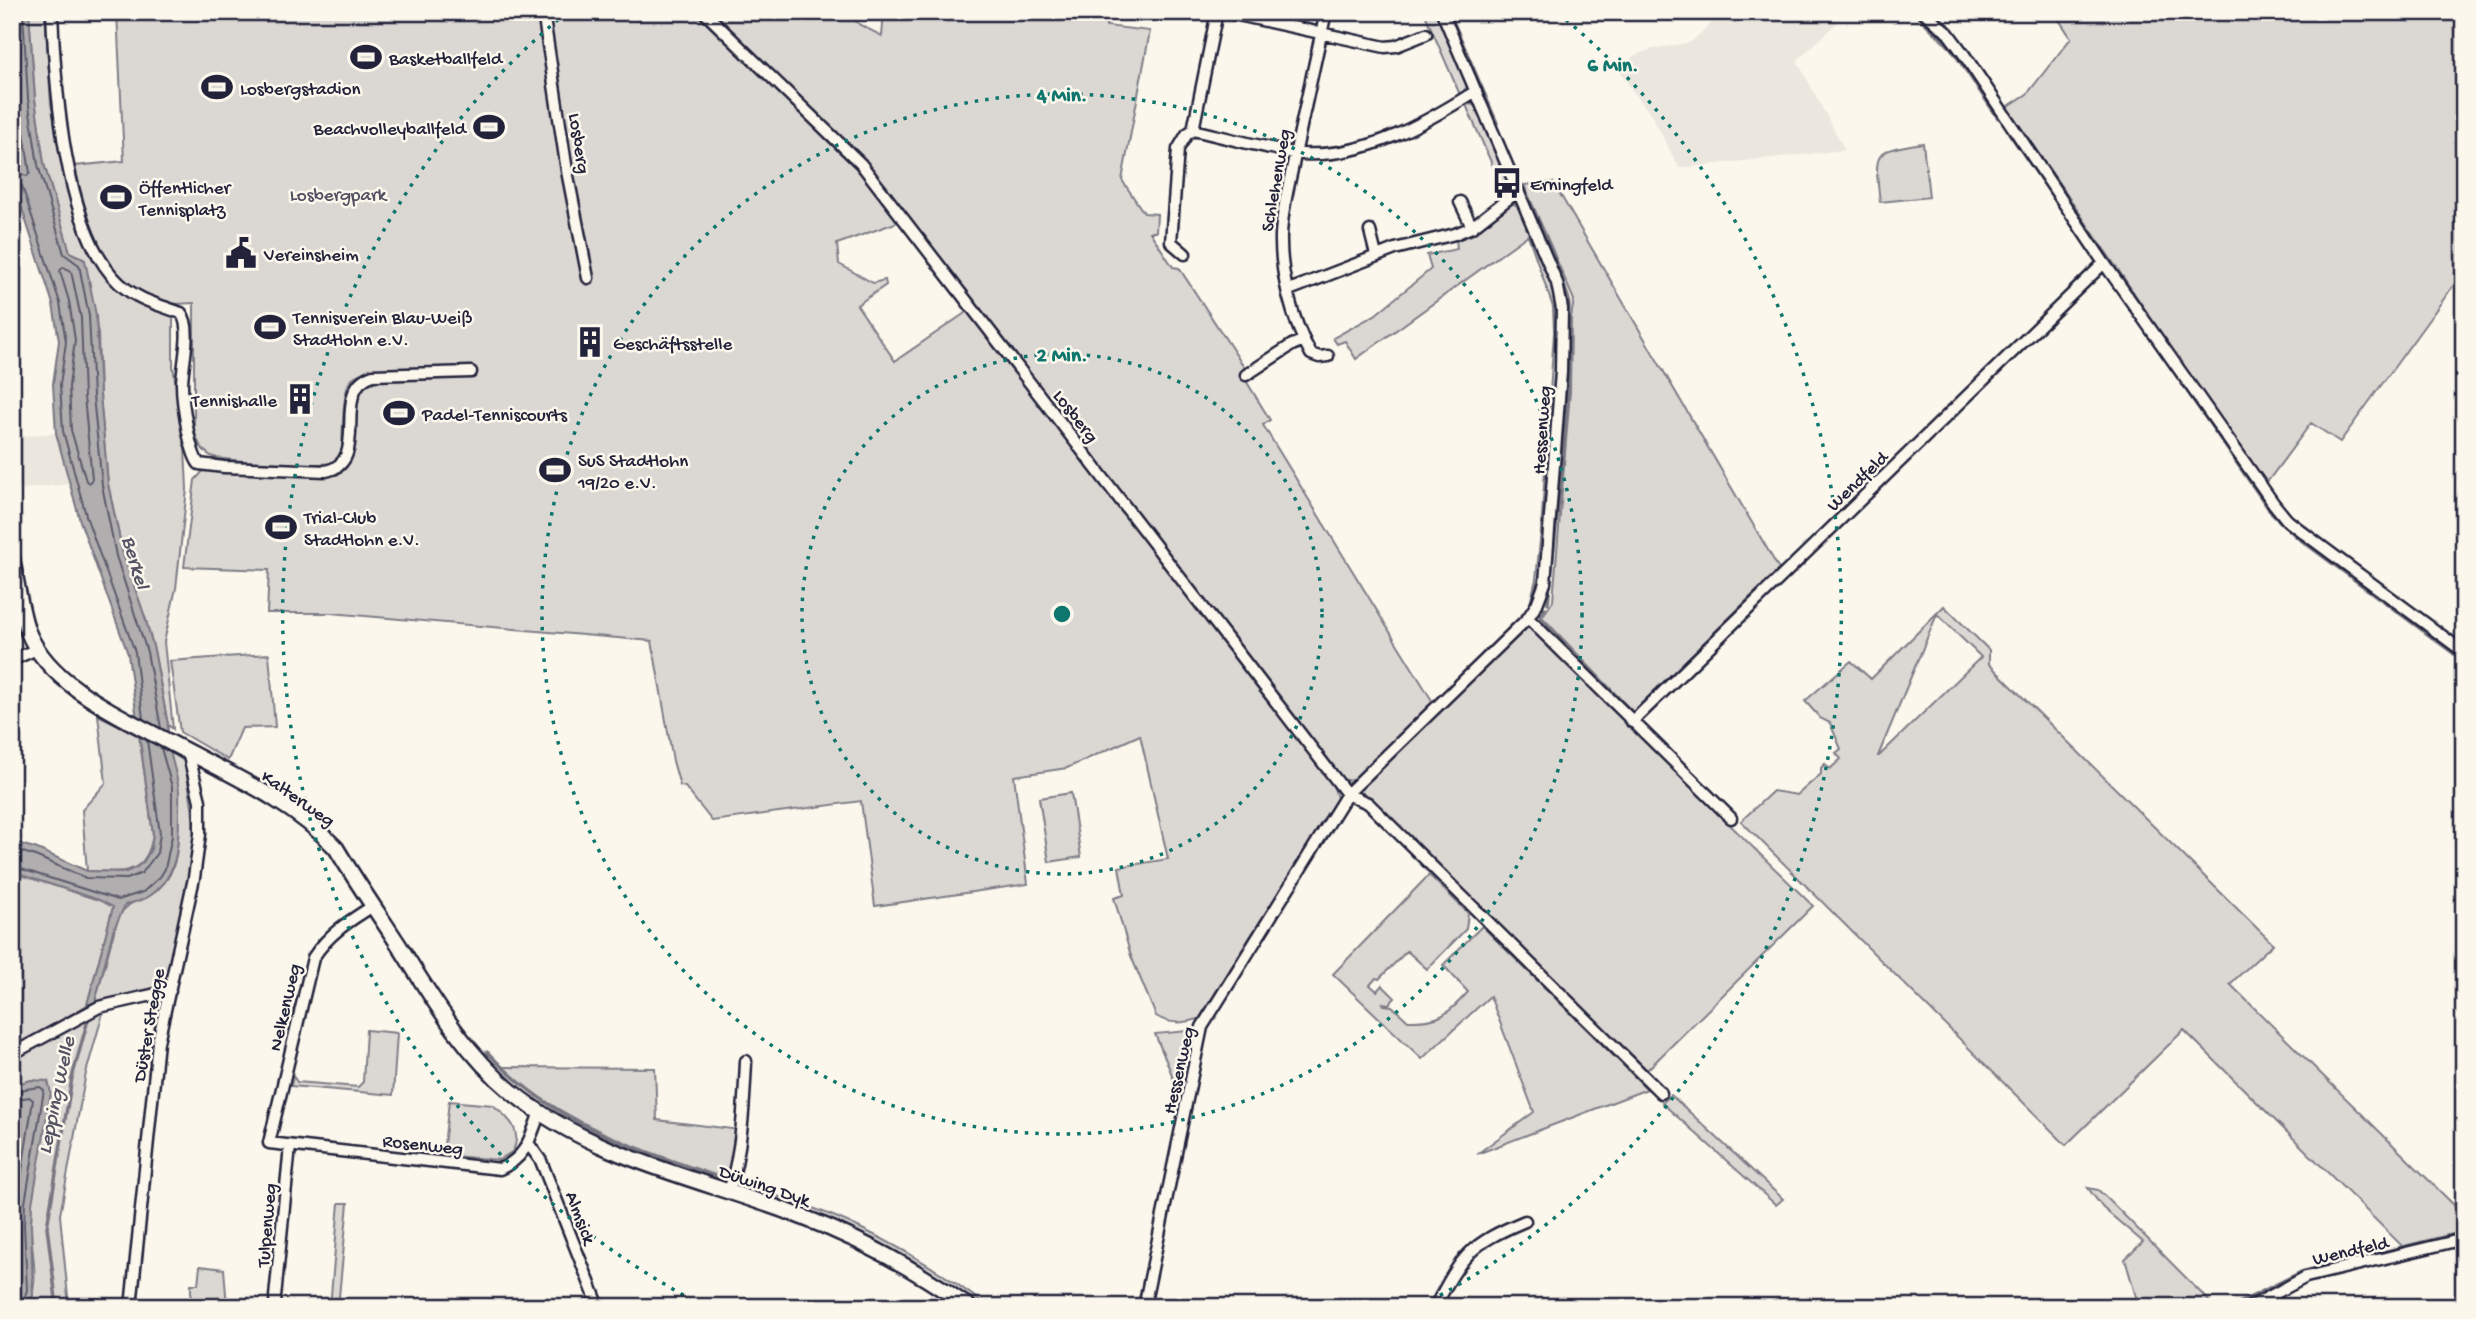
<svg xmlns="http://www.w3.org/2000/svg" width="2476" height="1319" viewBox="0 0 2476 1319" font-family="'Gochi Hand',sans-serif">
<style>
.built{fill:#ebe7df}
.green{fill:#dbd8d3;stroke:#7e7d87;stroke-width:2;fill-rule:evenodd}
.water{fill:#b1aeb0;stroke:#787681;stroke-width:2}
.lines{fill:none;stroke-linecap:round;stroke-linejoin:round}
.shore{stroke:#5b5a6a;stroke-width:2}
.stream{stroke:#787681;stroke-width:3.5}
.street-casing{stroke:#22223b;stroke-width:15}
.secondary-casing{stroke:#22223b;stroke-width:19}
.street{stroke:#fbf7ec;stroke-width:10}
.secondary{stroke:#fbf7ec;stroke-width:14}
.ring{fill:none;stroke:#0f766e;stroke-width:3.5;stroke-dasharray:3.5 7}
.labels{text-anchor:middle;stroke-width:5;stroke-linejoin:round;paint-order:stroke}
.poi-label{font-size:19px;fill:#22223b;stroke:#fbf7ec;text-anchor:start}
.street-label{font-size:19px;fill:#22223b;stroke:#fbf7ec}
.park-label{font-size:19px;fill:#505061;stroke:#fbf7ec}
.water-label{font-size:21px;font-style:italic;fill:#545364;stroke:#fbf7ec}
.centre{fill:#0f766e;stroke:#fbf7ec;stroke-width:3.5}
.ring-label{font-size:21px;text-anchor:middle;font-weight:bold;fill:#0f766e;stroke:#fbf7ec;stroke-width:5;stroke-linejoin:round;paint-order:stroke}
</style>
<rect width="100%" height="100%" fill="#fbf7ec"/>
<filter id="ink" filterUnits="userSpaceOnUse"><feTurbulence type="fractalNoise" baseFrequency=".0143" numOctaves="2"/><feDisplacementMap in="SourceGraphic" scale="14" xChannelSelector="R" yChannelSelector="G"/><feConvolveMatrix kernelMatrix="1 2 1 2 8 2 1 2 1" color-interpolation-filters="sRGB"/></filter>
<g filter="url(#ink)">
<path class="built" d="M 1724,12 L 1815,12 L 1823,21 L 1832,12 L 1848,12 L 1797,61 L 1845,150 L 1679,168 L 1652,116 L 1629,86 L 1619,69 L 1633,56 L 1649,50 L 1691,42 Z
M 56,433 L 70,484 L 12,490 L 12,437 Z"/>
<path class="green" d="M 29,12 L 45,12 L 51,104 L 68,184 L 115,280 L 173,316 L 173,366 L 185,448 L 187,489 L 176,588 L 164,642 L 173,729 L 168,725 L 154,650 L 145,617 L 123,554 L 108,484 L 100,395 L 98,333 L 81,257 L 70,253 L 44,164 L 35,99 Z
M 117,12 L 540,12 L 570,171 L 546,12 L 698,12 L 853,164 L 898,222 L 837,244 L 839,264 L 873,283 L 885,280 L 886,285 L 857,305 L 895,361 L 968,311 L 1333,785 L 1337,798 L 1199,1019 C 1182,1023 1171,1025 1156,1016 L 1131,956 L 1114,898 L 1124,895 L 1119,867 L 1168,859 L 1140,735 L 1067,768 L 1014,776 L 1028,884 L 875,906 L 861,801 L 712,821 L 685,787 L 680,786 L 673,761 L 652,641 L 331,613 L 267,613 L 269,570 L 184,567 L 195,480 L 205,469 L 337,475 C 365,462 350,412 361,388 L 375,380 L 471,376 L 371,372 C 363,373 355,374 350,381 C 342,394 343,433 342,449 L 338,458 L 332,463 C 316,466 224,462 211,456 C 201,450 196,440 194,429 L 194,303 C 185,303 175,305 166,303 C 105,291 86,218 75,166 L 124,161 Z
M 718,12 L 845,12 L 860,25 L 882,36 L 884,12 L 1065,12 L 1107,22 L 1106,26 L 1150,31 L 1122,180 L 1144,213 L 1157,214 L 1156,232 L 1150,232 L 1173,267 L 1179,268 L 1246,370 L 1245,379 L 1270,420 L 1263,425 L 1433,702 L 1352,781 L 1341,779 L 861,157 L 715,16 Z
M 1424,12 L 1437,12 L 1466,81 L 1467,87 L 1460,95 Z
M 2054,12 L 2464,12 L 2464,271 L 2340,442 L 2311,423 L 2265,485 L 2007,107 L 2027,94 L 2071,38 Z
M 1471,104 L 1477,107 L 1511,185 L 1505,194 L 1466,105 Z
M 1923,143 L 1929,197 L 1880,202 C 1874,151 1872,151 1923,143 Z
M 1553,182 L 1779,569 L 1633,712 L 1542,617 L 1553,601 L 1570,392 L 1571,317 L 1574,300 L 1524,185 Z
M 1510,203 L 1520,206 L 1550,273 L 1557,300 L 1557,377 L 1552,468 L 1541,571 L 1529,608 L 1536,579 L 1541,531 L 1554,332 L 1553,307 L 1528,235 L 1356,359 L 1345,341 L 1337,344 L 1333,338 L 1375,315 L 1431,269 L 1427,255 L 1457,249 L 1456,239 L 1472,235 L 1483,224 Z
M 1944,606 L 1989,650 L 1989,664 L 2273,944 L 2230,984 L 2464,1215 L 2464,1231 L 2404,1248 L 2184,1030 L 2066,1145 L 1741,821 L 1773,791 L 1797,795 L 1821,774 L 1821,768 L 1825,764 L 1830,769 L 1841,759 L 1836,753 L 1841,749 L 1830,723 L 1820,718 L 1805,701 L 1851,661 L 1871,679 ZM 1937,614 L 1981,657 L 1879,756 L 1878,756 Z
M 1533,626 L 1629,726 L 1813,906 L 1647,1070 L 1363,793 L 1359,795 L 1359,790 L 1526,627 Z
M 269,654 L 275,727 L 242,728 L 228,760 L 180,732 L 170,661 Z
M 98,715 L 139,735 L 153,834 C 147,877 123,872 87,871 L 82,810 L 106,783 Z
M 169,751 L 184,761 C 189,788 195,815 194,842 C 193,889 177,937 167,982 L 158,990 L 160,983 L 157,987 L 95,1002 L 118,917 C 130,897 147,901 164,883 C 188,857 176,783 169,751 Z
M 1071,793 L 1081,857 L 1049,862 L 1039,798 Z
M 12,872 L 99,900 L 112,904 L 113,907 L 87,1005 L 12,1050 Z
M 1429,875 L 1468,913 L 1466,929 L 1427,969 L 1407,951 L 1379,979 L 1376,978 L 1370,985 L 1377,991 L 1382,985 L 1395,998 L 1389,1004 L 1383,1003 L 1384,1005 L 1392,1006 L 1408,1021 C 1440,1022 1447,1015 1468,992 L 1443,965 L 1482,926 L 1647,1089 L 1477,1154 L 1534,1112 L 1490,996 L 1422,1059 L 1333,974 Z
M 103,1013 L 86,1073 L 60,1215 L 69,1307 L 25,1307 C 42,1288 31,1252 31,1228 C 30,1184 42,1136 51,1093 L 20,1083 L 12,1085 L 12,1058 L 84,1018 Z
M 366,1030 L 397,1033 L 393,1095 L 291,1086 L 293,1076 L 297,1082 L 358,1087 L 363,1082 Z
M 1188,1031 L 1195,1040 L 1182,1099 L 1155,1034 Z
M 503,1067 L 655,1068 L 657,1120 L 741,1130 L 730,1180 C 665,1158 599,1137 541,1098 C 527,1090 515,1077 503,1067 Z
M 1671,1095 L 1783,1199 L 1776,1205 L 1662,1103 Z
M 449,1101 L 493,1105 C 508,1118 523,1129 513,1151 L 499,1160 L 443,1155 Z
M 741,1184 C 780,1197 821,1209 858,1227 C 905,1249 948,1276 988,1307 L 975,1307 L 741,1189 Z
M 2088,1188 L 2098,1190 L 2107,1198 L 2215,1307 L 2139,1307 L 2125,1259 L 2143,1242 L 2103,1208 Z
M 339,1203 L 348,1203 L 338,1307 L 330,1307 Z
M 200,1266 L 224,1269 L 227,1307 L 191,1307 L 191,1284 L 198,1284 Z"/>
<path class="water" d="M 12,12 L 29,12 L 35,99 L 44,164 L 70,252 L 85,260 L 96,315 L 100,395 L 108,484 L 123,554 L 145,617 L 154,650 L 168,725 C 166,745 174,763 178,784 C 180,792 179,802 179,811 C 179,843 178,881 146,898 C 139,902 132,902 125,905 L 113,931 L 95,1002 L 87,1005 L 113,907 L 99,900 L 12,872 L 12,842 L 35,848 L 87,871 L 126,872 L 137,867 L 144,861 L 151,849 L 153,834 L 128,654 L 80,521 L 56,433 L 53,384 L 59,341 L 53,304 L 12,178 Z
M 31,1080 L 48,1081 L 51,1093 L 32,1204 L 31,1225 L 33,1296 L 25,1307 L 12,1307 L 12,1085 Z"/>
<g class="lines">
<path class="shore" d="M 23,12 L 28,99 L 38,165 L 64,254 L 79,265 L 89,316 L 93,396 L 102,485 L 116,556 L 147,652 L 161,728
M 12,172 L 27,176 L 30,173 L 19,100 L 14,12
M 12,181 L 18,182 L 22,186 L 60,303 L 66,342 L 60,385 L 63,431 L 87,519 L 135,652 L 143,719
M 63,267 L 71,271 L 81,318 L 84,397 L 92,479 L 89,483 L 86,481 L 71,430 L 69,386 L 75,340 L 69,301 L 60,271 Z
M 12,849 L 33,855 L 86,878 L 127,879 L 142,873 L 157,853 L 160,834 L 147,740
M 12,866 L 118,900 L 143,892 L 160,877 L 165,869 L 172,836 L 172,787 L 161,748
M 12,1091 L 40,1087 L 44,1090 L 25,1203 L 24,1225 L 27,1290 L 21,1307
M 12,1100 L 29,1097 L 33,1100 L 17,1203 L 15,1225 L 18,1289 L 12,1302"/>
<path class="stream" d="M 1449,12 L 1497,123
M 1914,12 L 1951,48 L 1998,118
M 2009,133 L 2086,245
M 1527,195 L 1552,251 L 1569,300 L 1568,387 L 1563,459 L 1548,603
M 2128,306 L 2273,515 L 2297,537 L 2464,661
M 1545,608 L 1540,615 L 1541,619 L 1619,701
M 487,1052 C 555,1124 628,1147 719,1178
M 2233,1306 L 2301,1272 L 2464,1232
M 57,1307 L 47,1227 L 72,1078 L 89,1016"/>
<defs>
<path id="street" d="M 52,12 C 55,85 64,231 119,283 C 137,300 160,305 181,313 C 193,327 182,365 182,384 C 182,401 189,451 199,464 L 224,467 L 326,471 C 373,461 328,389 373,375 L 471,372
M 543,12 L 567,171 L 588,278
M 704,12 L 861,164 L 1347,794 L 1368,803 L 1661,1093
M 1130,12 L 1130,13
M 1224,12 L 1385,47 L 1396,46 L 1426,34
M 1326,12 C 1315,62 1304,111 1294,160 C 1289,185 1282,210 1281,235 C 1280,273 1292,321 1311,354 L 1319,357 L 1328,356
M 1924,12 L 1948,33 L 1963,53 L 2104,263 L 2274,504 L 2287,520 L 2305,534 L 2464,652
M 1193,130 C 1219,136 1245,143 1271,148 C 1281,150 1292,154 1302,154 C 1366,158 1425,123 1476,91
M 1460,202 L 1472,227
M 1370,231 L 1376,255
M 1185,254 L 1171,242 L 1178,149 L 1187,134 L 1193,130 L 1217,12
M 1289,290 L 1395,249 L 1455,234 L 1472,227 L 1518,191
M 1246,375 L 1292,345 L 1304,340
M 1528,618 L 1731,818
M 12,660 L 37,649
M 1632,722 L 2104,263
M 373,906 C 349,921 328,934 313,958 L 269,1143 L 500,1169 C 527,1157 530,1138 540,1112
M 12,1054 L 99,1007 L 170,991
M 528,1143 L 541,1161 L 599,1307
M 729,1192 C 742,1149 744,1106 746,1061
M 131,1307 L 158,1042 L 194,878 L 200,834 L 200,801 L 188,752
M 276,1307 L 275,1297 L 290,1146
M 1144,1307 L 1202,1027 L 1347,794 L 1528,618 L 1537,604 L 1545,583 L 1561,372 L 1562,309 L 1557,283 L 1442,12
M 1435,1307 C 1462,1255 1470,1244 1525,1221
M 2250,1307 L 2306,1277 L 2464,1239"/>
<path id="secondary" d="M 12,559 C 17,582 20,610 28,632 C 50,686 122,717 169,742 C 227,773 291,800 336,848 C 357,883 380,916 402,950 C 434,1001 465,1053 512,1092 C 592,1158 702,1179 797,1215 C 860,1238 915,1269 969,1307"/>
</defs>
<use href="#street" class="street-casing"/>
<use href="#secondary" class="secondary-casing"/>
<use href="#street" class="street"/>
<use href="#secondary" class="secondary"/>
</g>
</g>
<g class="ring">
<circle cx="1062" cy="614" r="260"/>
<circle cx="1062" cy="614" r="520"/>
<path d="M702 1305A779 779 0 0 1 566 13M1558 13A779 779 0 0 1 1422 1305"/>
</g>
<defs>
<symbol id="stadium-bare" viewBox="-9 -9 18 18"><path d="M0-5a6.5 5 0 1 0 0 10a6.5 5 0 1 0 0-10ZM-3.5-1.8h7v3.6h-7Z" fill="#22223b" stroke="#fbf7ec" stroke-width="2.5" paint-order="stroke"/></symbol>
<symbol id="bus-bare" viewBox="-9 -9 18 18"><path d="M-5-6H5V4H4V6H2V4H-2V6H-4V4H-5ZM-3.5-4V0h7V-4ZM-3.5 1.2v1.5H-2V1.2ZM2 1.2v1.5H3.5V1.2Z" fill="#22223b" stroke="#fbf7ec" stroke-width="2.5" paint-order="stroke"/></symbol>
<symbol id="civic-bare" viewBox="-9 -9 18 18"><path d="M-.6-6.5H3V-4.5H.6V-3L4-1V1h2V6H-6V1h2V-1L-.6-3ZM-1.2 2.5V6h2.4V2.5Z" fill="#22223b" stroke="#fbf7ec" stroke-width="2.5" paint-order="stroke"/></symbol>
<symbol id="building-bare" viewBox="-9 -9 18 18"><path d="M-4-6H4V6H1V3H-1V6H-4ZM-2.5-4.3h1.7v1.8h-1.7ZM.8-4.3h1.7v1.8H.8ZM-2.5-1h1.7V.8h-1.7ZM.8-1h1.7V.8H.8Z" fill="#22223b" stroke="#fbf7ec" stroke-width="2.5" paint-order="stroke"/></symbol>
</defs>
<g fill-rule="evenodd">
<use href="#stadium-bare" x="344" y="35" width="44" height="44"/>
<use href="#stadium-bare" x="195" y="65" width="44" height="44"/>
<use href="#stadium-bare" x="467" y="105" width="44" height="44"/>
<use href="#bus-bare" x="1485" y="161" width="44" height="44"/>
<use href="#stadium-bare" x="94" y="175" width="44" height="44"/>
<use href="#civic-bare" x="219" y="231" width="44" height="44"/>
<use href="#stadium-bare" x="248" y="305" width="44" height="44"/>
<use href="#building-bare" x="568" y="320" width="44" height="44"/>
<use href="#building-bare" x="278" y="377" width="44" height="44"/>
<use href="#stadium-bare" x="377" y="391" width="44" height="44"/>
<use href="#stadium-bare" x="533" y="448" width="44" height="44"/>
<use href="#stadium-bare" x="259" y="505" width="44" height="44"/>
</g>
<g class="labels">
<g class="poi-label">
<text x="389" y="64">Basketballfeld</text>
<text x="240" y="94">Losbergstadion</text>
<text x="466" y="134" text-anchor="end">Beachvolleyballfeld</text>
<text x="1530" y="190">Erningfeld</text>
<text x="139" y="193">Öffentlicher<tspan x="139" dy="22">Tennisplatz</tspan></text>
<text x="264" y="260">Vereinsheim</text>
<text x="293" y="323">Tennisverein Blau-Weiß<tspan x="293" dy="22">Stadtlohn e.V.</tspan></text>
<text x="613" y="349">Geschäftsstelle</text>
<text x="277" y="406" text-anchor="end">Tennishalle</text>
<text x="422" y="420">Padel-Tenniscourts</text>
<text x="578" y="466">SuS Stadtlohn<tspan x="578" dy="22">19/20 e.V.</tspan></text>
<text x="304" y="523">Trial-Club<tspan x="304" dy="22">Stadtlohn e.V.</tspan></text>
</g>
<g class="street-label">
<text transform="translate(581 143) rotate(81)" y="7">Losberg</text>
<text transform="translate(1274 180) rotate(-80)" y="7">Schlehenweg</text>
<text transform="translate(1077 415) rotate(52)" y="7">Losberg</text>
<text transform="translate(1540 430) rotate(-86)" y="7">Hessenweg</text>
<text transform="translate(1856 480) rotate(-44)" y="7">Wendfeld</text>
<text transform="translate(299 797) rotate(35)" y="7">Kalterweg</text>
<text transform="translate(283 1007) rotate(-77)" y="7">Nelkenweg</text>
<text transform="translate(147 1025) rotate(-80)" y="7">Düster Stegge</text>
<text transform="translate(1177 1070) rotate(-77)" y="7">Hessenweg</text>
<text transform="translate(423 1143) rotate(6)" y="7">Rosenweg</text>
<text transform="translate(765 1184) rotate(19)" y="7">Düwing Dyk</text>
<text transform="translate(582 1217) rotate(69)" y="7">Almsick</text>
<text transform="translate(265 1225) rotate(-85)" y="7">Tulpenweg</text>
<text transform="translate(2350 1249) rotate(-13)" y="7">Wendfeld</text>
</g>
<g class="park-label">
<text x="338" y="200">Losbergpark</text>
</g>
<g class="water-label">
<text transform="translate(137 562) rotate(74)" y="7">Berkel</text>
<text transform="translate(55 1095) rotate(-78)" y="7">Lepping Welle</text>
</g>
</g>
<circle cx="1062" cy="614" r="10" class="centre"/>
<g class="ring-label">
<text x="1613" y="71">6 Min.</text>
<text x="1062" y="101">4 Min.</text>
<text x="1062" y="361">2 Min.</text>
</g>
<rect width="2476" height="1319" fill="none" stroke="#fbf7ec" stroke-width="42"/>
<rect x="21" y="21" width="2434" height="1277" fill="none" stroke="#22223b" stroke-width="2.5" filter="url(#ink)"/>
</svg>
